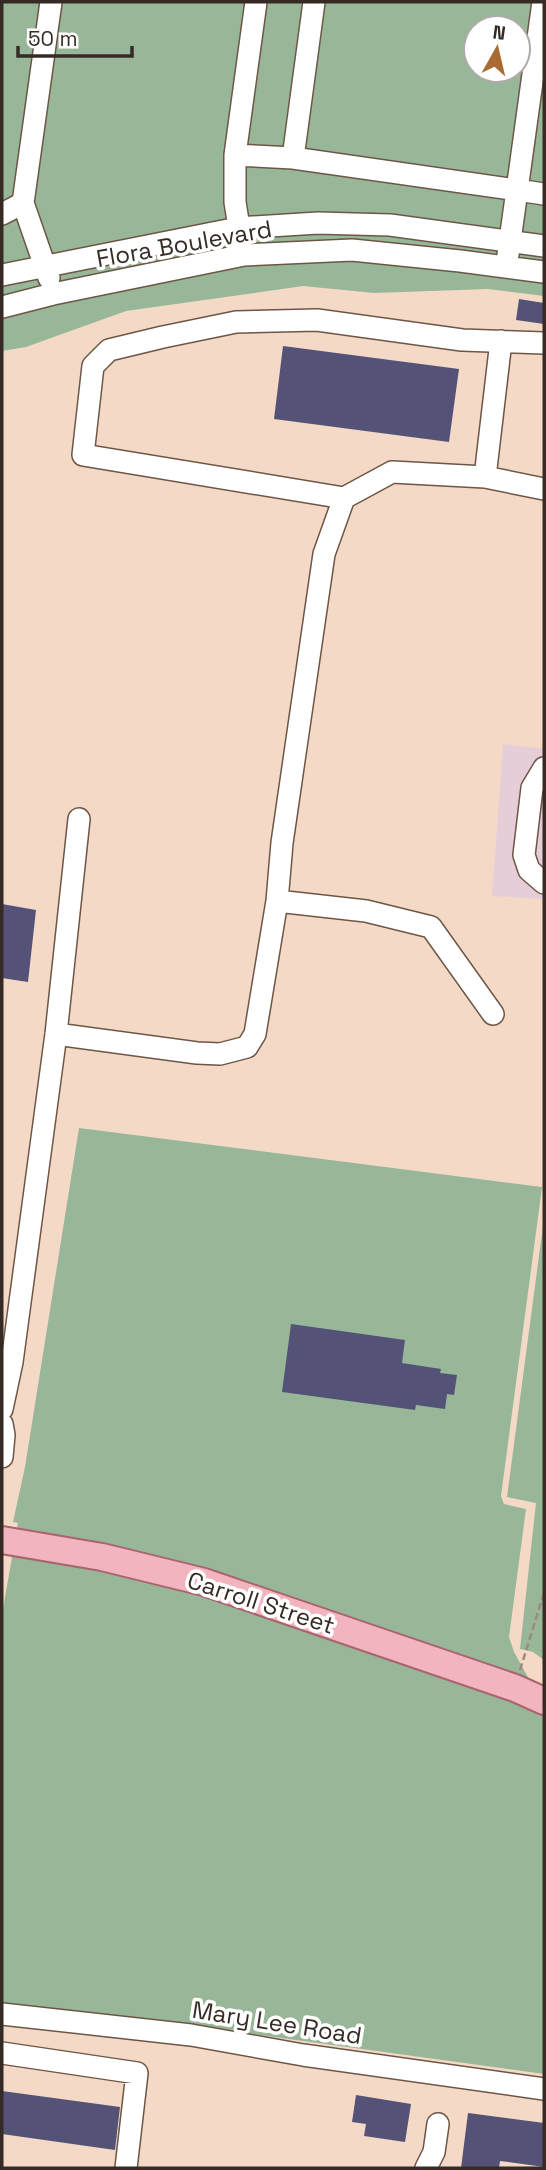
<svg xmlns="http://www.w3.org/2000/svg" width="546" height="2170" viewBox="0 0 546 2170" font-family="'Space Grotesk',sans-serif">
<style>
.industrial{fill:#e6ced8}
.green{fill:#98b799;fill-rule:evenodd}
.building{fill:#545277}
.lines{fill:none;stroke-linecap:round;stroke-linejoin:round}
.minor-casing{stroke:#6d5646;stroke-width:24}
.major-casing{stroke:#aa646e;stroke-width:30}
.path{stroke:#9d897d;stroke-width:2.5;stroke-dasharray:7 3.5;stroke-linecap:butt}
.minor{stroke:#fff;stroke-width:21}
.major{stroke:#f2b5c0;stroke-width:26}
.labels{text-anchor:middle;stroke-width:7;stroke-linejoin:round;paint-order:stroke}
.street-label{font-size:24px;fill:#352b24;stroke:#fff}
</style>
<rect width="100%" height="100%" fill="#f5d9c7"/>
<path class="industrial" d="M 503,744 L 544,749 L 544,899 L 492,896 Z"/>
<path class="green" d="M 2,2 L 544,2 L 544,237 L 390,217 L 2,266 ZM 476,28 L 518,28 L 518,70 L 476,70 Z
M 318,232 L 389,234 L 544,255 L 544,263 L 353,241 L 2,298 L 2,284 L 238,236 Z
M 351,259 L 459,269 L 544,281 L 544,296 L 488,289 L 374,293 L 303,286 L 126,311 L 26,347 L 2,351 L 2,316 L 54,303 L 245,264 Z
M 79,1128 L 542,1187 L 501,1496 L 504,1504 L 526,1509 L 509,1637 L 514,1652 L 529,1679 L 516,1679 L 16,1534 L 18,1523 L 13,1522 L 25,1467 Z
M 544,1218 L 544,1660 L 533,1652 L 520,1649 L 536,1503 L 507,1497 Z
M 13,1551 L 202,1591 L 544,1710 L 544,2074 L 201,2027 L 2,2005 L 2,1615 Z"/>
<path class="building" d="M 519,299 L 544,303 L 544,324 L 516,320 Z
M 283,346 L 459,369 L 449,442 L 274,419 Z
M 2,904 L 36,910 L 28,982 L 2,978 Z
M 291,1324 L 405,1340 L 402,1363 L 441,1369 L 440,1373 L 457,1375 L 454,1395 L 447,1394 L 445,1409 L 416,1405 L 415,1410 L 282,1392 Z
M 2,2091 L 120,2107 L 115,2150 L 2,2134 Z
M 356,2095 L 411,2104 L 405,2142 L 364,2136 L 366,2124 L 352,2122 Z
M 468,2113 L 544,2123 L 544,2167 L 500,2161 L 499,2168 L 461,2168 Z"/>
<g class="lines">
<defs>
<path id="minor" d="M 256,2 L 235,155 L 293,158 L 517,190 L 508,255
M 543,2 L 517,190 L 544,194
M 235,155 L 235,202 L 241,240
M 293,158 L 314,2
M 2,214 L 23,203
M 2,275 L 238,228 L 318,223 L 390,225 L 544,246
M 49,278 L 23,203 L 51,2
M 2,307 L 53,294 L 244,255 L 352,250 L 460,261 L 544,272
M 485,477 L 501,341
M 344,498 L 83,455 L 93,366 L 109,350 L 163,337 L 236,322 L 317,320 L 462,340 L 544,343
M 544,768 L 532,788 L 524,855 L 529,870 L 544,883
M 277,901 L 366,911 L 431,927 L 493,1014
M 56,1034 L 197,1053 L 220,1054 L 247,1047 L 255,1034 L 277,901 L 282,843 L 324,554 L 344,498 L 392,472 L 485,477 L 544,489
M 2,1409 L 12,1362 L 56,1034 L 79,819
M 2,1424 L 4,1435 L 2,1457
M 2,2014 L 191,2035 L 303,2055 L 544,2089
M 2,2053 L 137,2073 L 126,2168
M 426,2168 L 434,2152 L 438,2124"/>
<path id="major" d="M 2,1540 L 102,1557 L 204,1582 L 515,1688 L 544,1701"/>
</defs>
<use href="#minor" class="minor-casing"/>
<use href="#major" class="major-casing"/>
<path class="path" d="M 520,1670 L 544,1593"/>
<use href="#minor" class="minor"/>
<use href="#major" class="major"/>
</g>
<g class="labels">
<g class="street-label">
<text transform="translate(184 244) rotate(-10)" y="8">Flora Boulevard</text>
<text transform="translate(261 1603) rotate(18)" y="8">Carroll Street</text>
<text transform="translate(277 2023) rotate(9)" y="8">Mary Lee Road</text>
</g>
</g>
<rect width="546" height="2170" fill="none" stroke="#352b24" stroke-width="7"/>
<g transform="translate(497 49) rotate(8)"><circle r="33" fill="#ffffff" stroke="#aeaaa7" stroke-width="2"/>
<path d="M0-5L12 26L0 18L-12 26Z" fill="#aa6b32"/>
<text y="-10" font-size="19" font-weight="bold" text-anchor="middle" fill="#352b24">N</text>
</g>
<path d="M18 46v10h114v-10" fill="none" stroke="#352b24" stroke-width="3.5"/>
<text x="28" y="46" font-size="21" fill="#352b24" stroke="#ffffff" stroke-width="5" paint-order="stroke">50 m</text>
</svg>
